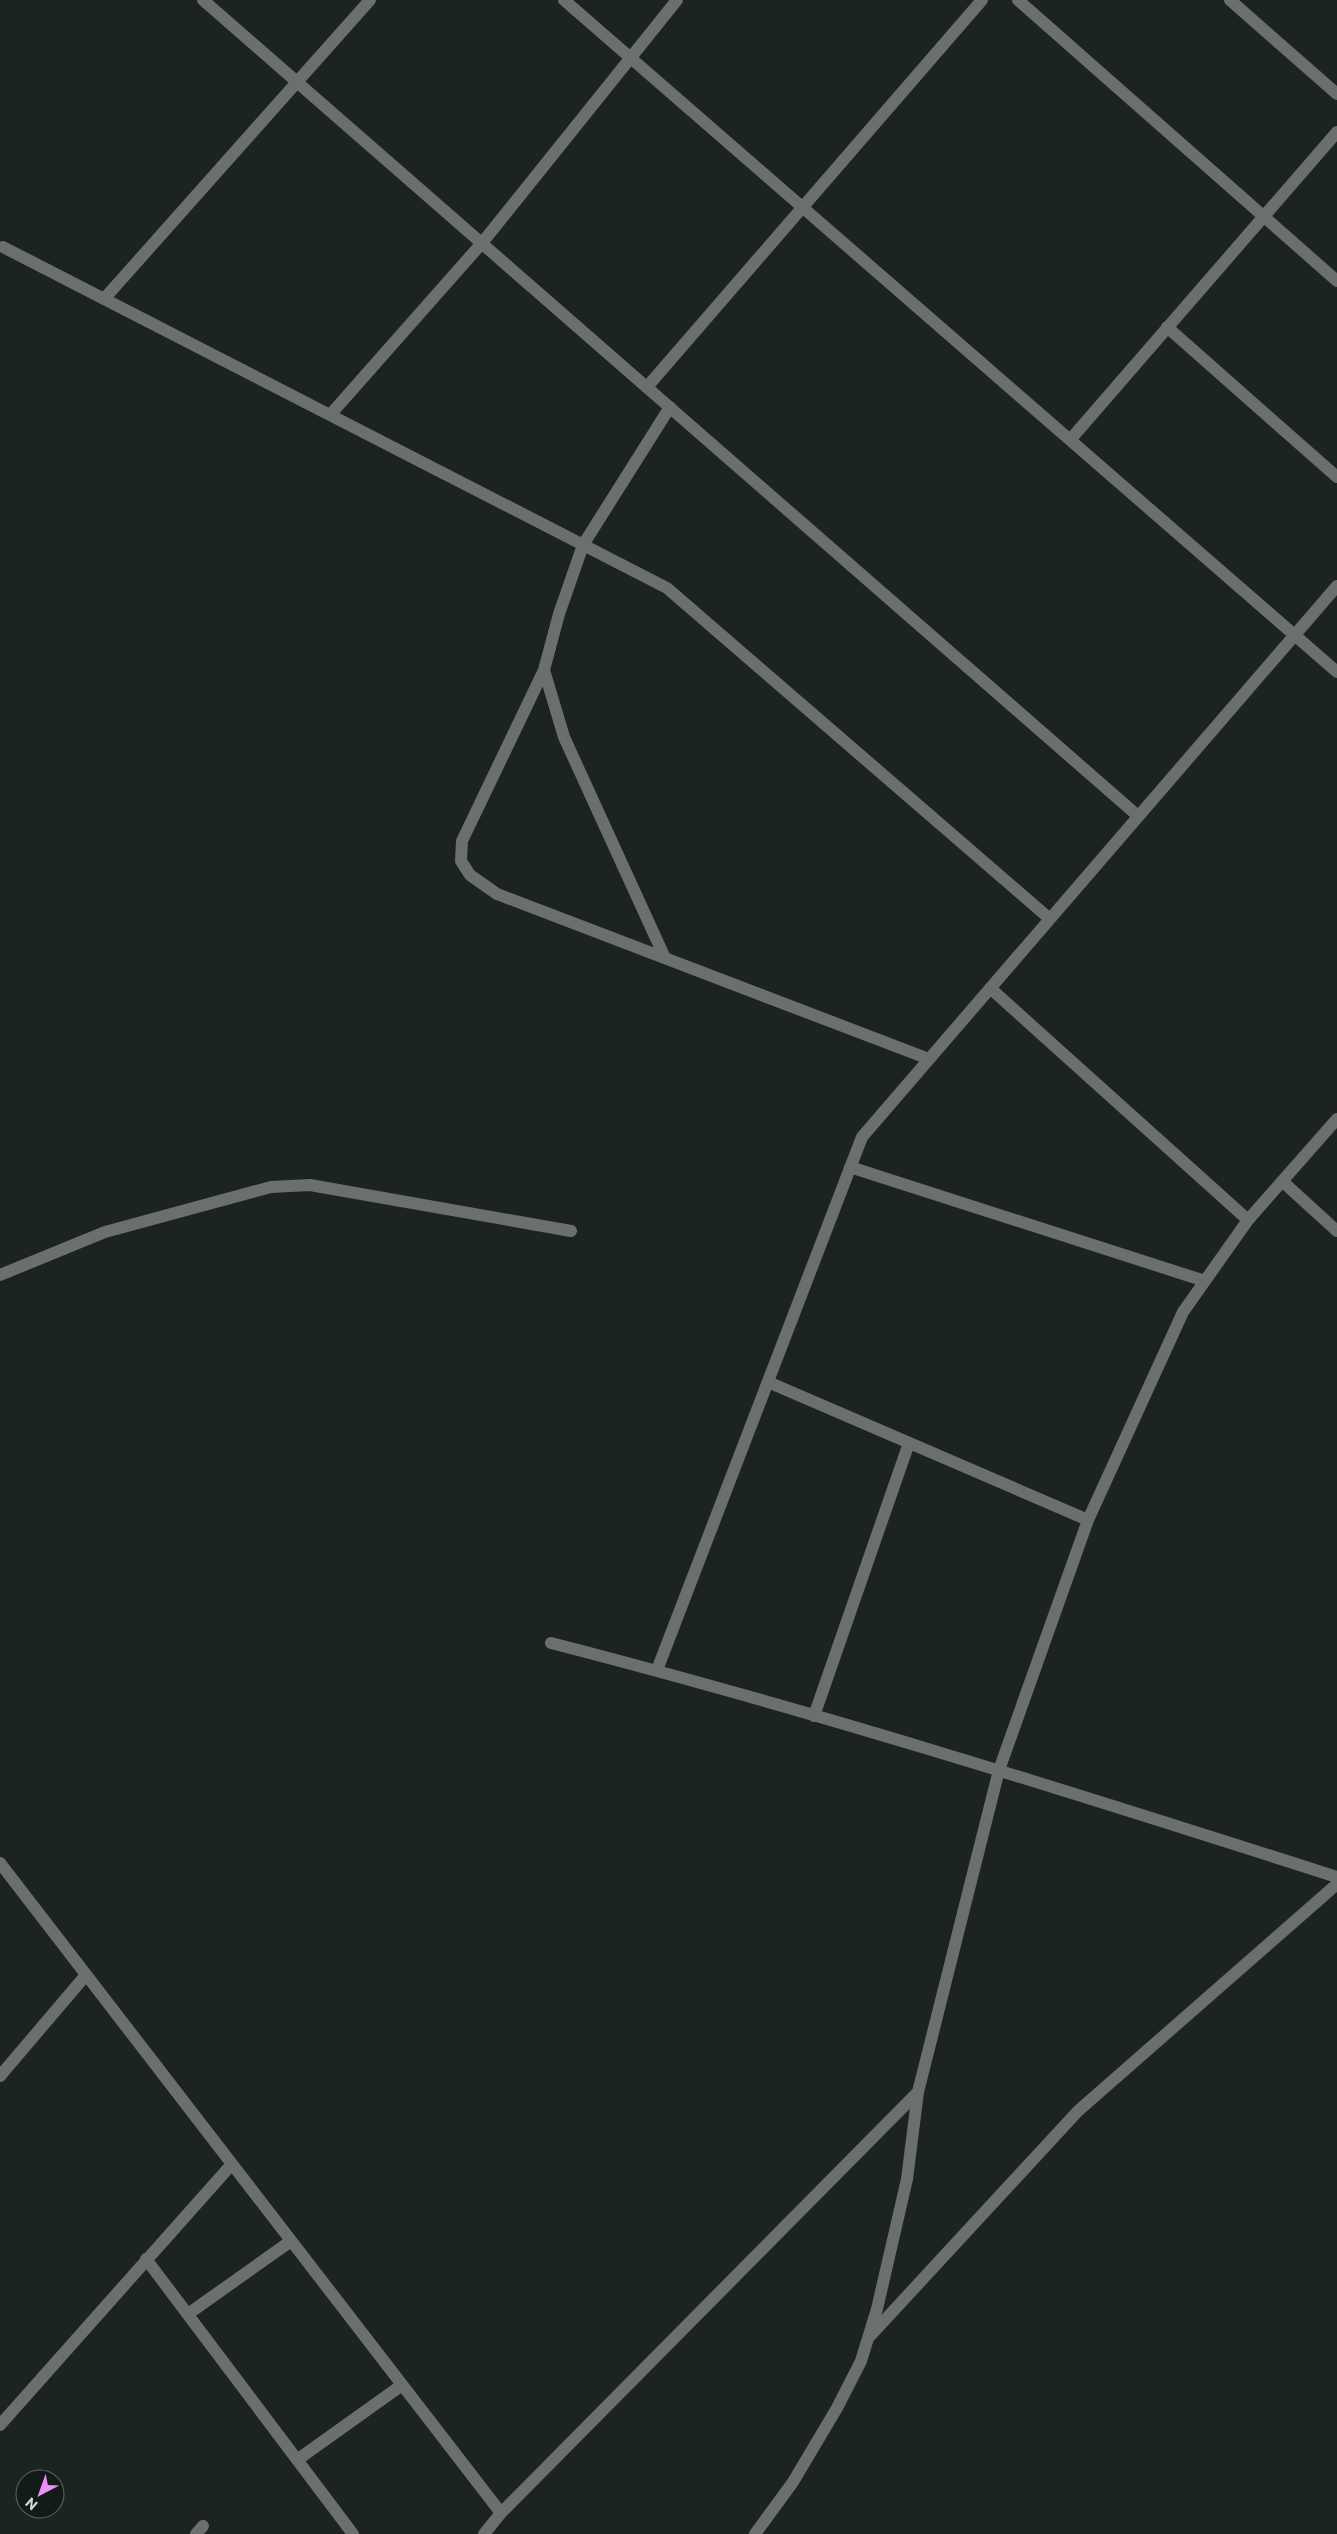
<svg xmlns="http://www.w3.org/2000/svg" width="1337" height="2534" viewBox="0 0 1337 2534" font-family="Commissioner,sans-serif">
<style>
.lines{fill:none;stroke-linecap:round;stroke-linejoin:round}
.minor{stroke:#6b6f6e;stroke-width:12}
</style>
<rect width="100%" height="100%" fill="#1c2423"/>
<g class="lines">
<path class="minor" d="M 203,0 L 1138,816
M 564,0 L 1337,672
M 1018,0 L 1337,281
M 1230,0 L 1337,94
M 3,247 L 667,588 L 1050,919
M 104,299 L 370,0
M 1167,327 L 1337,477
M 647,387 L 982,0
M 330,415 L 482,243 L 677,0
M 1070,440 L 1337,132
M 544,670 L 462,841 L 461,861 L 470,875 L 497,894 L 929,1059
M 665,958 L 564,737 L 544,670 L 559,614 L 583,545 L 670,407
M 990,988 L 1248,1220
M 850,1167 L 1205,1281
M 1282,1181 L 1337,1231
M 0,1275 L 105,1232 L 271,1187 L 310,1185 L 571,1231
M 768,1382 L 1088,1520
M 551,1643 C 816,1711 1077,1794 1337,1877
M 657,1670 L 862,1137 L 1337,586
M 814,1716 L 909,1443
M 0,1863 L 501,2513
M 0,2076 L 86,1975
M 146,2259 L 353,2534
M 188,2314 L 291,2241
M 871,2335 L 1078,2111 L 1337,1884
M 0,2425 L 232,2164
M 297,2460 L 402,2385
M 196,2534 L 203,2526
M 484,2534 L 501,2513 L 918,2092
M 755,2534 L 793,2482 L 837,2408 L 861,2361 L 877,2309 L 907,2179 L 918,2092 L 999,1770 L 1088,1520 L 1183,1312 L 1248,1220 L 1337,1119"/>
</g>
<g transform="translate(40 2494) rotate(221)"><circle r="24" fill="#131b19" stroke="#606765"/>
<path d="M0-4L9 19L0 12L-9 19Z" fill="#eb8dfb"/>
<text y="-8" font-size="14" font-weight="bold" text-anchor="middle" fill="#d3d8d7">N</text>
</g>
</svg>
